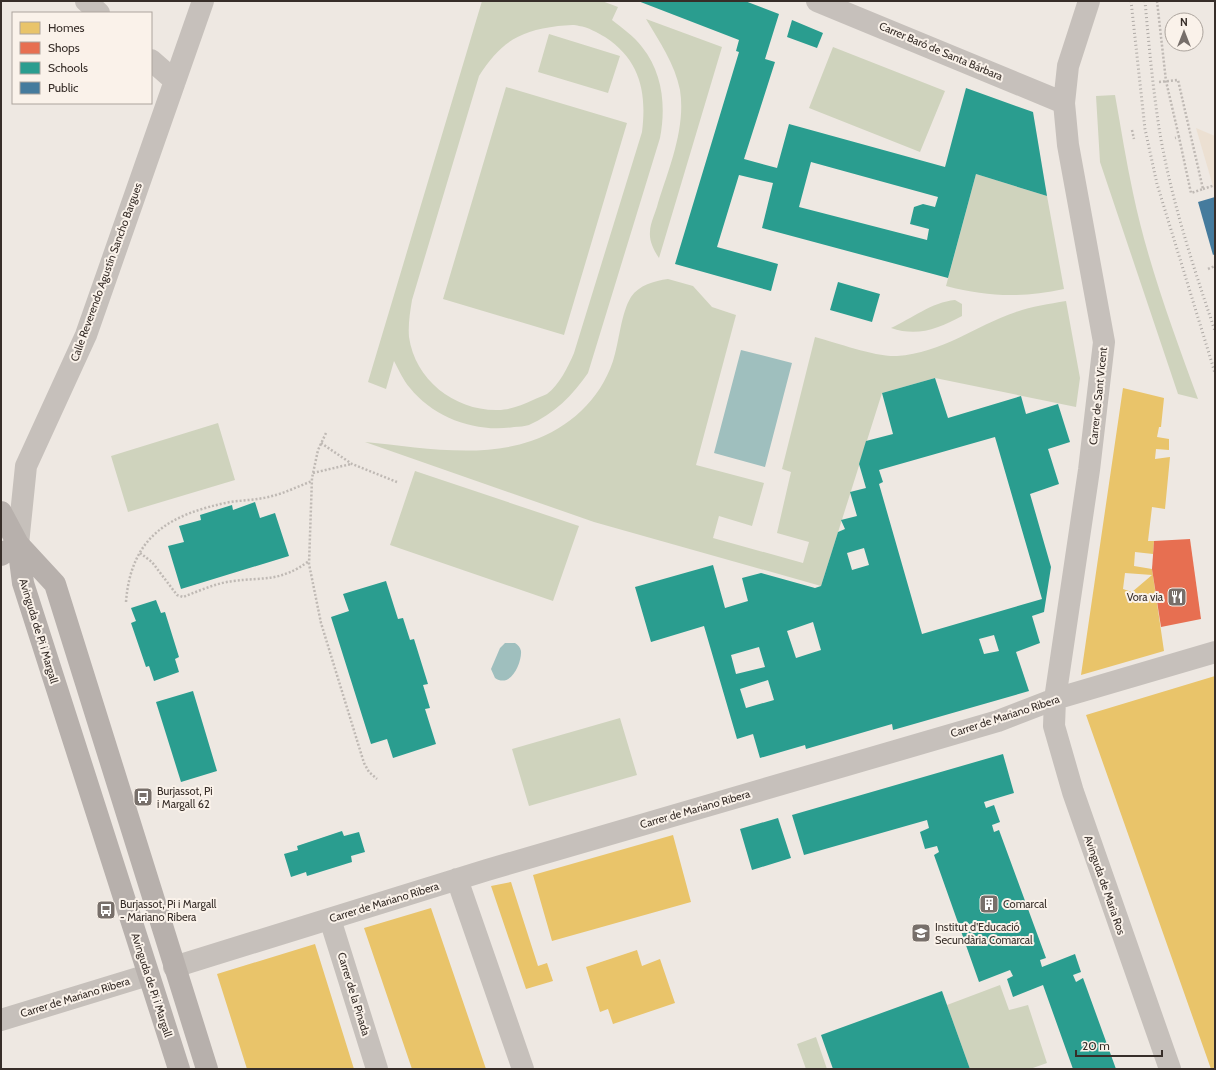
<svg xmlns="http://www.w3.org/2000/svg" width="1216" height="1070" viewBox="0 0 1216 1070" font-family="Cabin,sans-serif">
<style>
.green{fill:#cfd3bd;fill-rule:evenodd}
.plaza{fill:#ece0d2}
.water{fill:#9fbfbe}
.homes{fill:#e9c46a;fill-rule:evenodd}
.shops{fill:#e76f51}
.schools{fill:#2a9d8f;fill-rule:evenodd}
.public{fill:#457b9d}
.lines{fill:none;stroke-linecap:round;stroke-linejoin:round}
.path{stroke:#bfb9b4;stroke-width:2.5;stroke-dasharray:2 2;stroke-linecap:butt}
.street{stroke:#c6c0bb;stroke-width:22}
.secondary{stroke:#b7b0ac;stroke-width:22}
.rail{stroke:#aea9a5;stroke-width:3;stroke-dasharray:1 3;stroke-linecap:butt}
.labels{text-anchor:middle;stroke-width:4;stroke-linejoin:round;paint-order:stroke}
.street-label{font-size:11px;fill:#372e29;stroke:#faf2ea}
.poi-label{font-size:11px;fill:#372e29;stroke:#faf2ea;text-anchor:start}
</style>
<rect width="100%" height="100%" fill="#eee8e2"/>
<path class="green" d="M 482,1 L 602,1 L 618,7 L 612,20 C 622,28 634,36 642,47 C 663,73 666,107 660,138 L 588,373 C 573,395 554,414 529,425 C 525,426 519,427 514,427 C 476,433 434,418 410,388 C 403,380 399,370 394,361 L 386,389 L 368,382 ZM 558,26 C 564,26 573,24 579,26 C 588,27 598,33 605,37 C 640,60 647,92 642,132 L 574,353 C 568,367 559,385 547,394 C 543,396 537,398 533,400 C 522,405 510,410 498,410 C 455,411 415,380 409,337 C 408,325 410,312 412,300 L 479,76 C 500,43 518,31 558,26 Z
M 646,19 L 722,47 L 659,258 C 654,251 649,241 650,232 C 650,223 656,212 658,203 C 669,168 686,128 680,90 C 675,64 659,41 646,19 Z
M 549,34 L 620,56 L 608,93 L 538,72 Z
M 833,47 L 945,91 L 920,152 L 809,108 Z
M 506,87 L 627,123 L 564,335 L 443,299 Z
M 1115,95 C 1121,128 1126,161 1133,193 C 1148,264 1173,331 1198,399 L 1178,394 L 1100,162 L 1096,96 Z
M 976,174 L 1047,196 L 1064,289 C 1021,298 989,297 946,286 Z
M 668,279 L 693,286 L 712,307 L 736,315 L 696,465 L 764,483 L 752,526 L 719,516 L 713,538 L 803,563 L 809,542 L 777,533 L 791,472 L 782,469 L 815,337 C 838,343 875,357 897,356 C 942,353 975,326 1016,312 C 1032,306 1049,304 1066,301 L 1080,378 L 1076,407 L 935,378 L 882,393 L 821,586 L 594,522 L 365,442 C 418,447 479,459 531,441 C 569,428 600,400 613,361 C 619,343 621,313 631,297 C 639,285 654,281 668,279 Z
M 955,300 L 962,304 L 962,316 C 938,329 917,337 891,328 C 911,319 932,302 955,300 Z
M 218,423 L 235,480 L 128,512 L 111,456 Z
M 415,471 L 579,526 L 553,601 L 390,545 Z
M 620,718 L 637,775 L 529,806 L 512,749 Z
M 1000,985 L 1009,1010 L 1028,1005 L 1047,1063 L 1030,1069 L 970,1069 L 947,1005 Z
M 816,1037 L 827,1069 L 806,1069 L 797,1044 Z"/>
<path class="plaza" d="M 1196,128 L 1215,136 L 1215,193 L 1213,186 Z"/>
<path class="water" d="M 741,350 L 792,363 L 765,467 L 714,453 Z
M 505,643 L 515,643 C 518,645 520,647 521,651 C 522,662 511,689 495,678 L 491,669 L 500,648 Z"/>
<path class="homes" d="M 1123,388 L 1164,398 L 1161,427 L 1159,427 L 1157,437 L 1169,439 L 1169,450 L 1156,449 L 1155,459 L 1170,457 L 1165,509 L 1152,507 L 1148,541 L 1154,541 L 1153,554 L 1135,552 L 1134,566 L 1152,569 L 1164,651 L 1081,675 ZM 1125,573 L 1152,575 L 1132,592 L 1123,589 Z
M 1215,676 L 1215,1069 L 1211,1069 L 1086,715 Z
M 673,835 L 691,902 L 552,941 L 533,875 Z
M 511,882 L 538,966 L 547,963 L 553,981 L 526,989 L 491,886 Z
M 431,908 L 486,1069 L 412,1069 L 364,928 Z
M 315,944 L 354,1069 L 247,1069 L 217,974 Z
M 637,950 L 642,966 L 660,959 L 675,1003 L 613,1024 L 608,1009 L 600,1012 L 586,967 Z"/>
<path class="shops" d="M 1190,539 L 1201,619 L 1161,627 L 1152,569 L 1154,541 Z"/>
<path class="schools" d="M 638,1 L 745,1 L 779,14 L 765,59 L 775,62 L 744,159 L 777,168 L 789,124 L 945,167 L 966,88 L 1033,112 L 1047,196 L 976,174 L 948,278 L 762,228 L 773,183 L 739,175 L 717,247 L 778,264 L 771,291 L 675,264 L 739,52 L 736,51 L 739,40 ZM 811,162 L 938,197 L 935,207 L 923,204 L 914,207 L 910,224 L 929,229 L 927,240 L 799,207 Z
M 792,20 L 823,33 L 817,48 L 787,37 Z
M 838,282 L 880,294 L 872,322 L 830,310 Z
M 935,378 L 948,418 L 1021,396 L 1026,414 L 1058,404 L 1070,442 L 1048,449 L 1059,484 L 1030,494 L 1051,567 L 1044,612 L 1032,616 L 1040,643 L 1016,652 L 1029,691 L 893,730 L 892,724 L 806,749 L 805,745 L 760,758 L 753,734 L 737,739 L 704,626 L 651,642 L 635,587 L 713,565 L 725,608 L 748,601 L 742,578 L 761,573 L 815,588 L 821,586 L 838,532 L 845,529 L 841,520 L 857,516 L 850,492 L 866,488 L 859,464 L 866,441 L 893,434 L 882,393 ZM 995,437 L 1042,599 L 922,634 L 879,484 L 883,482 L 879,470 ZM 864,548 L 869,565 L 852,570 L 847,553 ZM 813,622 L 821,650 L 796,658 L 787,631 ZM 994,635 L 999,651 L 984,654 L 979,639 ZM 759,647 L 765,667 L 736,674 L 731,655 ZM 768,680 L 774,700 L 746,708 L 740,689 Z
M 255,502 L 260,518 L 275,513 L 289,556 L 181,589 L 168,546 L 184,542 L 179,526 L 201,520 L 200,515 L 232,505 L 233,510 Z
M 386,581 L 398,619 L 403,618 L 410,640 L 414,639 L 428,684 L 423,685 L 430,708 L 425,709 L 436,744 L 393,758 L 387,739 L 371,744 L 331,617 L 349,611 L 343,594 Z
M 156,600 L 161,613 L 165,612 L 179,657 L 175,659 L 179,672 L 154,681 L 149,666 L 146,667 L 131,623 L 136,621 L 131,608 Z
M 193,691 L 217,771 L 181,782 L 156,702 Z
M 1003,754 L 1014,793 L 984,802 L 986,808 L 994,805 L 1000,822 L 992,825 L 994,832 L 999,830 L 1046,958 L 1040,960 L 1042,967 L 1075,954 L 1081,972 L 1073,975 L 1076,982 L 1083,978 L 1116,1069 L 1073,1069 L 1043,985 L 1013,997 L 1007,979 L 1013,976 L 1010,970 L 979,982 L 934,855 L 939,852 L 937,846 L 925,849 L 920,832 L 929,828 L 927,820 L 804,855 L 792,815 Z
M 778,818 L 791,858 L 752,870 L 740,829 Z
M 342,831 L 344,836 L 359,832 L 365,852 L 351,856 L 352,862 L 307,876 L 306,872 L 291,877 L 284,854 L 298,850 L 297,846 Z
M 942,991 L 970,1069 L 833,1069 L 821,1035 Z"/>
<path class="public" d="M 1215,197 L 1215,254 L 1213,255 L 1198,202 Z"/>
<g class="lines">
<path class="path" d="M 1157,1 L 1166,81 L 1179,137
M 1159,82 L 1178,80 L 1203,189 L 1191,193 L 1179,137 L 1175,138
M 1132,130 L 1134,139
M 1203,189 L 1215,185
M 1208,269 L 1215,266
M 326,433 L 318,450 L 312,478 L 309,564 L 321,623 L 364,763 L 369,772 L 377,779
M 321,443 L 352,464 L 397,482
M 313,473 L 351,464
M 140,553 L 152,562 L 177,595 L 183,597 C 199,591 216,583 233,581 C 265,577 280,582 309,561
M 126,602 C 131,535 171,514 230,502 C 244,500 258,500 272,496 C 285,493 299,486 312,481"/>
<path class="street" d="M 86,1 L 99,13
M 817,1 L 1064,103
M 1089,1 L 1068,66 L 1064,103 L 1068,145 L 1104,342 L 1089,470 L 1055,699 L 1054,726 L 1073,792 L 1170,1069
M 151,60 L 175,81
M 18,544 L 26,466 L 86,335 L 203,1
M 457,879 L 523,1069
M 330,919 L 377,1069
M 174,967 L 487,870 L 998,721 L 1055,699 L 1215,652
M 1,1020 L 148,975"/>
<path class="secondary" d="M 1,512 L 18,544 L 55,584 L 207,1069
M 18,544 L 23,583 L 179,1069
M 1,555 L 18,544"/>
<path class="rail" d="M 1131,1 L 1145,129 L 1157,184 L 1215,373
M 1145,1 C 1149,46 1153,90 1160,134 C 1172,202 1193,266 1215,331"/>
</g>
<defs>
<symbol id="restaurant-square" viewBox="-11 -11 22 22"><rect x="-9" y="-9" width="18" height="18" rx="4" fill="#776f6a" stroke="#faf2ea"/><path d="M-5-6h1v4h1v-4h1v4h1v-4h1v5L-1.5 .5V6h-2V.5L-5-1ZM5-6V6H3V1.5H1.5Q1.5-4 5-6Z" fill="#fff"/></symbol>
<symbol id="bus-square" viewBox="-11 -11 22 22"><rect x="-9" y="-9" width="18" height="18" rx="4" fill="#776f6a" stroke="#faf2ea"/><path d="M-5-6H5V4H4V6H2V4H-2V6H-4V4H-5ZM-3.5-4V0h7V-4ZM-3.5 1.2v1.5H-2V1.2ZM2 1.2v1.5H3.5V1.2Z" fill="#fff"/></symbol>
<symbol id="building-square" viewBox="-11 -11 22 22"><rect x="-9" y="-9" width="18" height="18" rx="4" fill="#776f6a" stroke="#faf2ea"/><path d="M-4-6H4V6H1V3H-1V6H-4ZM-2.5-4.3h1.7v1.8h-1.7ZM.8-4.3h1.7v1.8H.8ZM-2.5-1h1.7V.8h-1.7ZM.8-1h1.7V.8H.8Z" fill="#fff"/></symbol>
<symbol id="school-square" viewBox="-11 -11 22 22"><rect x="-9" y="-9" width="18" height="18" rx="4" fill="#776f6a" stroke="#faf2ea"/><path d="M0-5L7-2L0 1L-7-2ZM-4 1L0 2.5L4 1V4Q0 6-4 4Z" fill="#fff"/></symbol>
</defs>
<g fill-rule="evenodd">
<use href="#restaurant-square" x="1166" y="586" width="22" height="22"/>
<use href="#bus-square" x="132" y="786" width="22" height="22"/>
<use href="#building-square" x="978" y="893" width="22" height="22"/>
<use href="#bus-square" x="95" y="899" width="22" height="22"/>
<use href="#school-square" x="910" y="922" width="22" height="22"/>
</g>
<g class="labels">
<g class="street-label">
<text transform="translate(941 51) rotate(23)" y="4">Carrer Baró de Santa Bárbara</text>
<text transform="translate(106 272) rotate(-70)" y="4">Calle Reverendo Agustín Sancho Bargues</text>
<text transform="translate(1098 396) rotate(-84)" y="4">Carrer de Sant Vicent</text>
<text transform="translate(39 631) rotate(73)" y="4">Avinguda de Pi i Margall</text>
<text transform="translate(1005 716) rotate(-18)" y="4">Carrer de Mariano Ribera</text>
<text transform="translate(695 809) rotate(-16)" y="4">Carrer de Mariano Ribera</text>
<text transform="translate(1105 885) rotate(71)" y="4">Avinguda de Maria Ros</text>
<text transform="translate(384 902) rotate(-17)" y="4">Carrer de Mariano Ribera</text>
<text transform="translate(152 985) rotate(72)" y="4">Avinguda de Pi i Margall</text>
<text transform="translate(354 994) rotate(73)" y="4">Carrer de la Pinada</text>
<text transform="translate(75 997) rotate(-17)" y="4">Carrer de Mariano Ribera</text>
</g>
<g class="poi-label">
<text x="1163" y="601" text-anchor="end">Vora via</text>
<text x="157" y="795">Burjassot, Pi<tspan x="157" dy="13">i Margall 62</tspan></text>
<text x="120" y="908">Burjassot, Pi i Margall<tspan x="120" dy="13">- Mariano Ribera</tspan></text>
<text x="1003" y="908">Comarcal</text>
<text x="935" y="931">Institut d'Educació<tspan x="935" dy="13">Secundària Comarcal</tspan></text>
</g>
</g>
<rect width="1216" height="1070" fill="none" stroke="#372e29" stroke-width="4"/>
<rect x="12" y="12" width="140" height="92" fill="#faf2ea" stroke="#aca49d"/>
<rect x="20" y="22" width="20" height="12" fill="#e9c46a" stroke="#aca49d"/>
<text x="48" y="32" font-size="12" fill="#372e29">Homes</text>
<rect x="20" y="42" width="20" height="12" fill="#e76f51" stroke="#aca49d"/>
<text x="48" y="52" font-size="12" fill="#372e29">Shops</text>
<rect x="20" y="62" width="20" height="12" fill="#2a9d8f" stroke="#aca49d"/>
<text x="48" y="72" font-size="12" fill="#372e29">Schools</text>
<rect x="20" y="82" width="20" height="12" fill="#457b9d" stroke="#aca49d"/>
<text x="48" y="92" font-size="12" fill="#372e29">Public</text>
<g transform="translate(1184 32)"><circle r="19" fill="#faf2ea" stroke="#aca49d"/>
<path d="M0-3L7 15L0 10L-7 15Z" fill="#776f6a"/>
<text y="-6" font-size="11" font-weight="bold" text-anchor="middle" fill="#372e29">N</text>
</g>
<path d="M1076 1050v6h86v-6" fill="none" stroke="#372e29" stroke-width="2"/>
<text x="1082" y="1050" font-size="12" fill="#372e29" stroke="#faf2ea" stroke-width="3" paint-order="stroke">20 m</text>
</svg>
